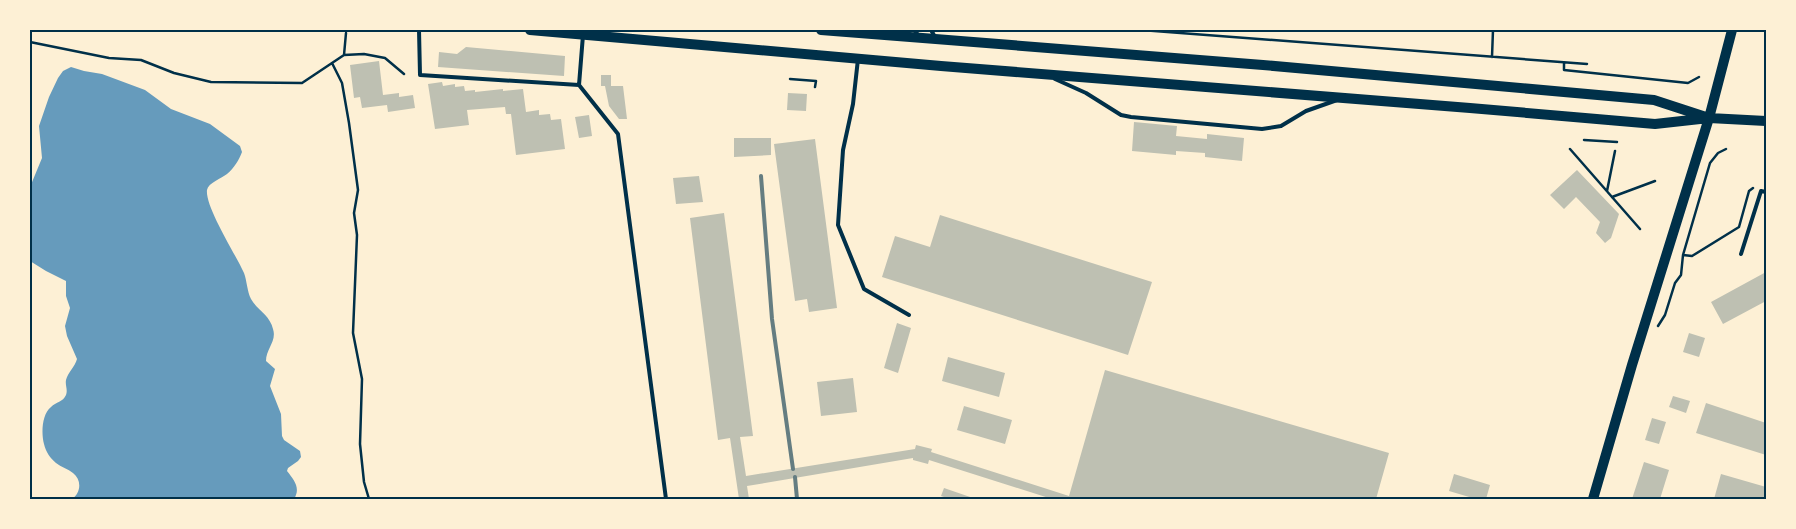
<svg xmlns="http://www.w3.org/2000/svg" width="1796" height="529" viewBox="0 0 1796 529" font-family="Barlow,sans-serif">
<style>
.water{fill:#669bbc}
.building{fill:#bec0b2}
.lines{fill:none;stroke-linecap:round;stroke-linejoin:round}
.path{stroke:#003049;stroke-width:2.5}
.service{stroke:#003049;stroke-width:4}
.secondary{stroke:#003049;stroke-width:10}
.rail{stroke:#657d81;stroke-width:4}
.neatline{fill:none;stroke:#003049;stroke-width:2}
</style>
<rect width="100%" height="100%" fill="#fdf0d5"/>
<path class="water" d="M 71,67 L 84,71 L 102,74 L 145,90 L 171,109 L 210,124 L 240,146 L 242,152 C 239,160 234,168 227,174 C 222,178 208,183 207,190 C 205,207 236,255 244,273 C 247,281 247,291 251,299 C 257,310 270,315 273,329 C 277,341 266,349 266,361 L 275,369 L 270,386 L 281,414 L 282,436 L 284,440 L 300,451 L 301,457 L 298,461 L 288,468 L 287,471 C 294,480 301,488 294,499 L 72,499 C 81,493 82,480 73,473 C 68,469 61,467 56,463 C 50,458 46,452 44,444 C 41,433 42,414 51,407 C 56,402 63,402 66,395 C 68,390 65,385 66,380 C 68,372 75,367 77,359 L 67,336 L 65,326 L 70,308 L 66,296 L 66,281 L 46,271 L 30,261 L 30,187 L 42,158 L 39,126 L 49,97 L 58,78 L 63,71 Z"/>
<path class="building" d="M 466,47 L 565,56 L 564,76 L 438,67 L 439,52 L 457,54 Z
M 379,61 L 383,95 L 399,93 L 399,97 L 413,95 L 415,108 L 388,112 L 387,105 L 362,108 L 360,97 L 354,98 L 350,65 Z
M 601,75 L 611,75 L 611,86 L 623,86 L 627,119 L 619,119 L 609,106 L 605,86 L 601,86 Z
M 442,82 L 443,86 L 455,84 L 455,87 L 464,86 L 465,91 L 475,90 L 475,92 L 503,89 L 503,91 L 523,89 L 526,112 L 539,110 L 539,115 L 550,114 L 551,120 L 561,119 L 565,149 L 516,155 L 511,114 L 506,114 L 505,107 L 467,110 L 469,125 L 435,129 L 428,84 Z
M 788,93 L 807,94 L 806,111 L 787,110 Z
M 589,115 L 592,136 L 579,138 L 575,117 Z
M 1134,122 L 1177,126 L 1176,136 L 1207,139 L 1207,134 L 1244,138 L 1242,161 L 1205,157 L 1205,153 L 1176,151 L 1176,155 L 1132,151 Z
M 734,138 L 771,138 L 771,155 L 734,157 Z
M 815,139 L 837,308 L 809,312 L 807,299 L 795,301 L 774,144 Z
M 1577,170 L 1619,214 L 1611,238 L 1605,243 L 1596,233 L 1600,222 L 1576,197 L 1564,209 L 1550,195 Z
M 699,176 L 703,202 L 676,204 L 673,178 Z
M 724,213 L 753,436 L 740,437 L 746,476 L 915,449 L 916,445 L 932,449 L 931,452 L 1069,496 L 1105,370 L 1389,453 L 1376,499 L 1052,499 L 929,460 L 928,464 L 913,460 L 913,458 L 747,486 L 749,499 L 739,499 L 730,438 L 718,440 L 690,218 Z
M 940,215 L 1152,282 L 1128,355 L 882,277 L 895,236 L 930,247 Z
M 1766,272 L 1766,301 L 1723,324 L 1711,302 Z
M 897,323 L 911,328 L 898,373 L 884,368 Z
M 1689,333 L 1705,338 L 1699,357 L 1683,352 Z
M 948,357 L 1005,373 L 999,397 L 942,381 Z
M 853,378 L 857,412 L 821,416 L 817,382 Z
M 1673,396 L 1690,401 L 1686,413 L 1669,407 Z
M 1706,403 L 1766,423 L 1766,455 L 1696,433 Z
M 964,406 L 1012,420 L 1005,444 L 957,430 Z
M 1652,418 L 1666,422 L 1659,444 L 1645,440 Z
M 1644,462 L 1669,470 L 1660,499 L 1632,499 Z
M 1454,474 L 1490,485 L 1486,499 L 1476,499 L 1449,491 Z
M 1721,474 L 1766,487 L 1766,499 L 1714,499 Z
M 944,488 L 976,499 L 950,499 L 941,496 Z"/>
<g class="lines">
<path class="path" d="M 1141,30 L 1587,64
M 30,42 L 109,58 L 141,60 L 174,73 L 211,82 L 302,83 L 344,55 L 346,33
M 344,55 L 364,54 L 385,58 L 404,74
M 1492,57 L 1493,30
M 332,63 L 342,83 L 349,123 L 358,190 L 354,213 L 357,235 L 353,333 L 362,379 L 360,444 L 364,482 L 369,499
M 1564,63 L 1564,70 L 1688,83 L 1699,77
M 790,79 L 816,81 L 815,87
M 1584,140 L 1617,142
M 1570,149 L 1640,229
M 1607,191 L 1615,151
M 1612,197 L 1655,181
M 1683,255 L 1692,256 L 1739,227 L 1749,191 L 1753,188
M 1658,326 L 1665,315 L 1675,283 L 1681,275 L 1683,255 L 1710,163 L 1718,153 L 1726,149"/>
<path class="service" d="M 419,30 L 420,75 L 579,85
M 914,30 L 919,36
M 931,30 L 935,37
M 583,35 L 579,85 L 618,134 L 666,499
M 858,59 L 853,104 L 843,150 L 838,225 L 864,289 L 909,315
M 1055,79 L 1086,93 L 1121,115 L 1131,117 L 1262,129 L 1281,126 L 1306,111 L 1337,100
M 1741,254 L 1761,191 L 1766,192"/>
<path class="secondary" d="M 530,30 L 941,66 L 1470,108 L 1655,124 L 1709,118 L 1766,121
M 821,30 L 1263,65 L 1654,100 L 1706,117
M 1593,499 L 1632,365 L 1709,118 L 1732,30"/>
<path class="rail" d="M 761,176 L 772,319 L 793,469
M 795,477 L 797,499"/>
</g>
<rect width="1796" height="529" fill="none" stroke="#fdf0d5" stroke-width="62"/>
<rect x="31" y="31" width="1734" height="467" class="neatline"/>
</svg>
